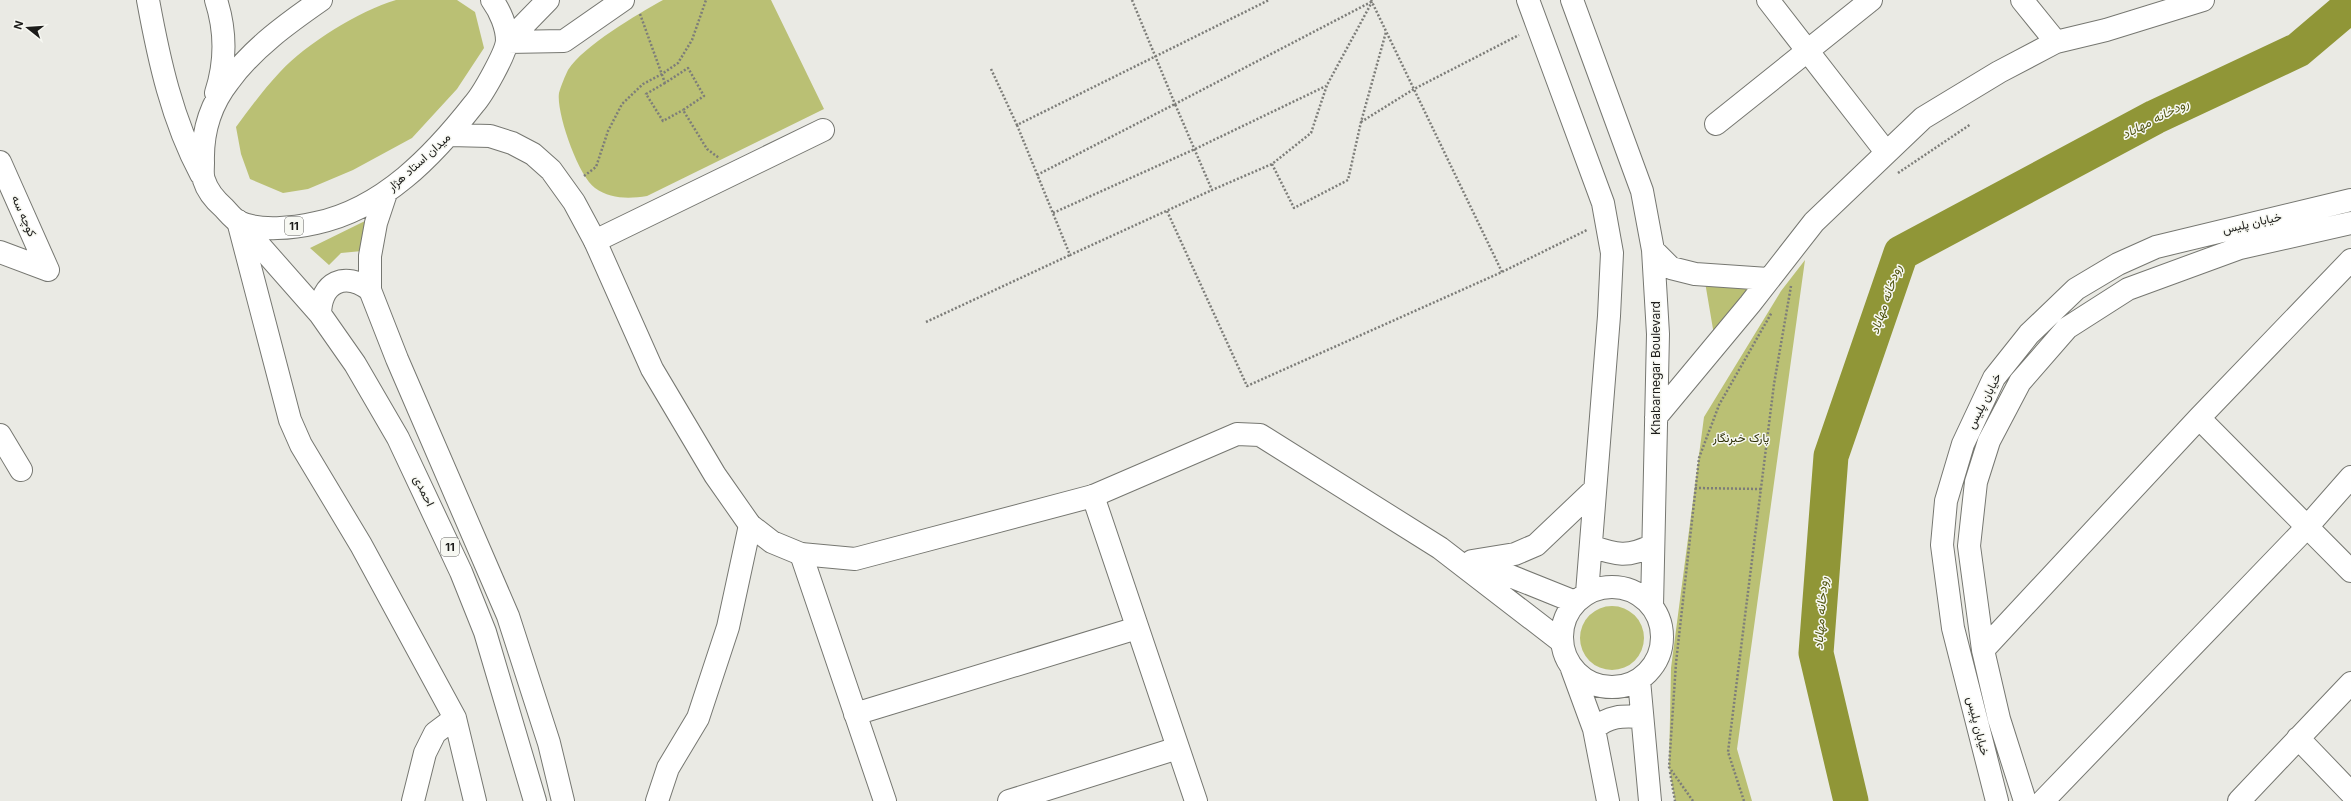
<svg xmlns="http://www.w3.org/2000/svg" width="2351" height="801" viewBox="0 0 2351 801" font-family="Inter,Vazirmatn,sans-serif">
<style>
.green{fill:#bac074}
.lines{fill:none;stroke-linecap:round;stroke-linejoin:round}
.river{stroke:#909637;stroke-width:35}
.minor-casing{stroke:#767771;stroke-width:24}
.major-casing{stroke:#767771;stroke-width:24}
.path{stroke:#7d7d79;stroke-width:2.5;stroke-dasharray:2 2;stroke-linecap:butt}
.minor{stroke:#fff;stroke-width:22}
.major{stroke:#fff;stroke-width:22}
.labels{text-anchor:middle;stroke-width:3;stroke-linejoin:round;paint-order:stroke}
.shield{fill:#f7f8f2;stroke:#5e5e5b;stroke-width:1}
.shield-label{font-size:11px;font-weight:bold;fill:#1c1c1a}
.street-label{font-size:12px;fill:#1c1c1a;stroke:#f7f8f2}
.park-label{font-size:12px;fill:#2e3007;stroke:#f7f8f2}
.water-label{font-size:13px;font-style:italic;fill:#555914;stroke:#f7f8f2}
</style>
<rect width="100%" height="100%" fill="#eaeae4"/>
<path class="green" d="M 396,0 L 457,0 L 475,12 L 484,48 L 457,89 L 412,138 L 353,170 L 308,189 L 283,193 L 250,179 L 241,154 L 236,127 C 250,108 264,89 280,72 C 307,43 359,11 396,0 Z
M 663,0 L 771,0 L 824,109 L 647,196 C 629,199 610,199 595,188 C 578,176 556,112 559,93 C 561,86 565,76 568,70 C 583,46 638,14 663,0 Z
M 367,220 L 362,251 L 341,253 L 329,265 L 310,248 Z
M 1805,260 L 1737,749 L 1752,801 L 1675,801 L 1669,767 L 1671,668 L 1704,417 L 1781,291 Z
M 1705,282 L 1721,287 L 1752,288 L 1714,335 Z
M1580 638a32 32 0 1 1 64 0a32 32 0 1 1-64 0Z"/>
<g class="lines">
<path class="river" d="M 1851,801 L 1816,653 L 1831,456 L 1901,253 L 2155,117 L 2298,50 L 2351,5"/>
<defs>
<path id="minor" d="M 1768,0 L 1886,152
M 2022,0 L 2056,42
M 1716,124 L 1871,0
M 0,162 L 48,270
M 238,221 L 290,420 L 301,445 L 361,545 L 455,718 L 475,801
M 595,241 L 823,130
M 0,252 L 48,270
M 2199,418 L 2351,571
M 0,435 L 21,470
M 1093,496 L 1196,801
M 801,554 L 885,801
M 1983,650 L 2199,418 L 2351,260
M 855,714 L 1137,628
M 2298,738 L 2351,793
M 413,801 L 425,753 L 435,733 L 455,718
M 657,801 L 668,768 L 698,718 L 728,627 L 750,525
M 1009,801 L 1178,748
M 1997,801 L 1953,628 L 1942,545 L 1946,501 L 1963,444 L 1994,378 L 2029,334 L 2076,289 L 2118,264 L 2156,247 L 2351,200
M 2025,801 L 1999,719 L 1983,650 L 1969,546 L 1976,482 L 1989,441 L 2020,382 L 2067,328 L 2128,289 L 2240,248 L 2351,223
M 2043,801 L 2307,527 L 2351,477
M 2239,801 L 2351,683"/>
<path id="major" d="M 148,0 C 159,60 172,120 201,174
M 321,0 C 288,23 253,48 229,81 C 210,105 202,133 203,163 C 203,168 202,175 204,180 C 207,190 216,201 224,208 C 228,212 233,219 239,222 C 260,232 294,228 316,223 C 383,209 434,155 474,104 C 483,94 506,53 507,41 C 507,27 500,11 492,0
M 1528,0 L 1603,203 L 1612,253 L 1609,316 L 1587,593
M 1572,0 L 1642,191 L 1653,250 L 1658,334 L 1652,606
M 507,42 L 564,41 L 623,0
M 507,42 L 548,0
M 216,93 C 226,62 226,31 216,0
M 450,135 L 490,136 L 512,143 L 533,154 L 551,170 L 574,202 L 595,241 L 652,369 L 715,475 L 750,525 L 772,542 L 801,554 L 855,559 L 1093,496 L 1237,434 L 1260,435 L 1440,548 L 1562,642
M 386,193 L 376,223 L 370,256 L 370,290 L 397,359 L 508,616 L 549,743 L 563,801
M 238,221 L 320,314 L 355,364 L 398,438 L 461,572 L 485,632 L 535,801
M 1653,250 L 1671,268 L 1695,274 L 1768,279
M 320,314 C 321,282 345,271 370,290
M 1656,417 L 1750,304 L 1814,222 L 1923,118 L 1999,72 L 2056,42 L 2106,30 L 2203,0
M 1591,546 C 1616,555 1628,558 1653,545
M 1472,561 L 1515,554 L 1536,545 L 1595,489
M 1473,561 L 1575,602
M1562 637a50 50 0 1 1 100 0a50 50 0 1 1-100 0Z
M 1572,669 L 1594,729 L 1608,801
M 1639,680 L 1650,801
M 1594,729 C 1609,715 1623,716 1642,717"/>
</defs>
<use href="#minor" class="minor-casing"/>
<use href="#major" class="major-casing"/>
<path class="path" d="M 1132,0 L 1175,104 L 1371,2
M 1371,0 L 1502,272
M 640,14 L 665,83 L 688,68 L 704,96 L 683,110 L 707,149 L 719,158
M 991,69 L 1017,125 L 1269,0
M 665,83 L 646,94 L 663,121 L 683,110
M 1361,122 L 1414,89 L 1519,35
M 1017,125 L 1070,255 L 1212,190
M 1272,164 L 1294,208 L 1348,180 L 1361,122 L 1386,32
M 1898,173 L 1971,124
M 1037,175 L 1175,104 L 1212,190 L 1272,164 L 1311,133 L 1327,85 L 1372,2
M 584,176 L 596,167 L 608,131 L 622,104 L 643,84 L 662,74 L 678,63 L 692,40 L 706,0
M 1167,211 L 1247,386 L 1502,272 L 1587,230
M 1053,213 L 1195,149 L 1326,86
M 926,322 L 1070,255
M 1695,488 L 1761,489
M 1670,772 L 1675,801
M 1693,801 L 1669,767 L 1676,663 L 1699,458 L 1719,405 L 1772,312
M 1744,801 L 1728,752 L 1774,384 L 1791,286"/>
<use href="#minor" class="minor"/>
<use href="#major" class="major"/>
</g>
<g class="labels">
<g class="shield">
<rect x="285" y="217" width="18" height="18" rx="3"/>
<rect x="441" y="538" width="18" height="18" rx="3"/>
</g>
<g class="shield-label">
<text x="294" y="230">11</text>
<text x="450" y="551">11</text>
</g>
<g class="street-label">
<text transform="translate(419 162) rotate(-42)" y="4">میدان استاد هژار</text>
<text transform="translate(24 216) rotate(66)" y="4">کوچه سه</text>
<text transform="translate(2252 223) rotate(-13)" y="4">خیابان پلیس</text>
<text transform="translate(1656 368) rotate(-90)" y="4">Khabarnegar Boulevard</text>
<text transform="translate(1984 401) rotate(-63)" y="4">خیابان پلیس</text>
<text transform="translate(424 491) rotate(64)" y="4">احمدی</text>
<text transform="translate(1978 726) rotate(76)" y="4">خیابان پلیس</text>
</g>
<g class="park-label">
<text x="1741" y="442">پارک خبرنگار</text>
</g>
<g class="water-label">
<text transform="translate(2155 118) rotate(-27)" y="5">رودخانه مهاباد</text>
<text transform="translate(1885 299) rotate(-71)" y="5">رودخانه مهاباد</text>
<text transform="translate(1820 613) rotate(-86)" y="5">رودخانه مهاباد</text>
</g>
</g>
<g transform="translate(28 28) rotate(287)" stroke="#f7f8f2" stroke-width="3" paint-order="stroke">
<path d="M0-3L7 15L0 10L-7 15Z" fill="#1c1c1a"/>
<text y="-6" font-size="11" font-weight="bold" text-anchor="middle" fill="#1c1c1a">N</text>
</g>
</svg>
